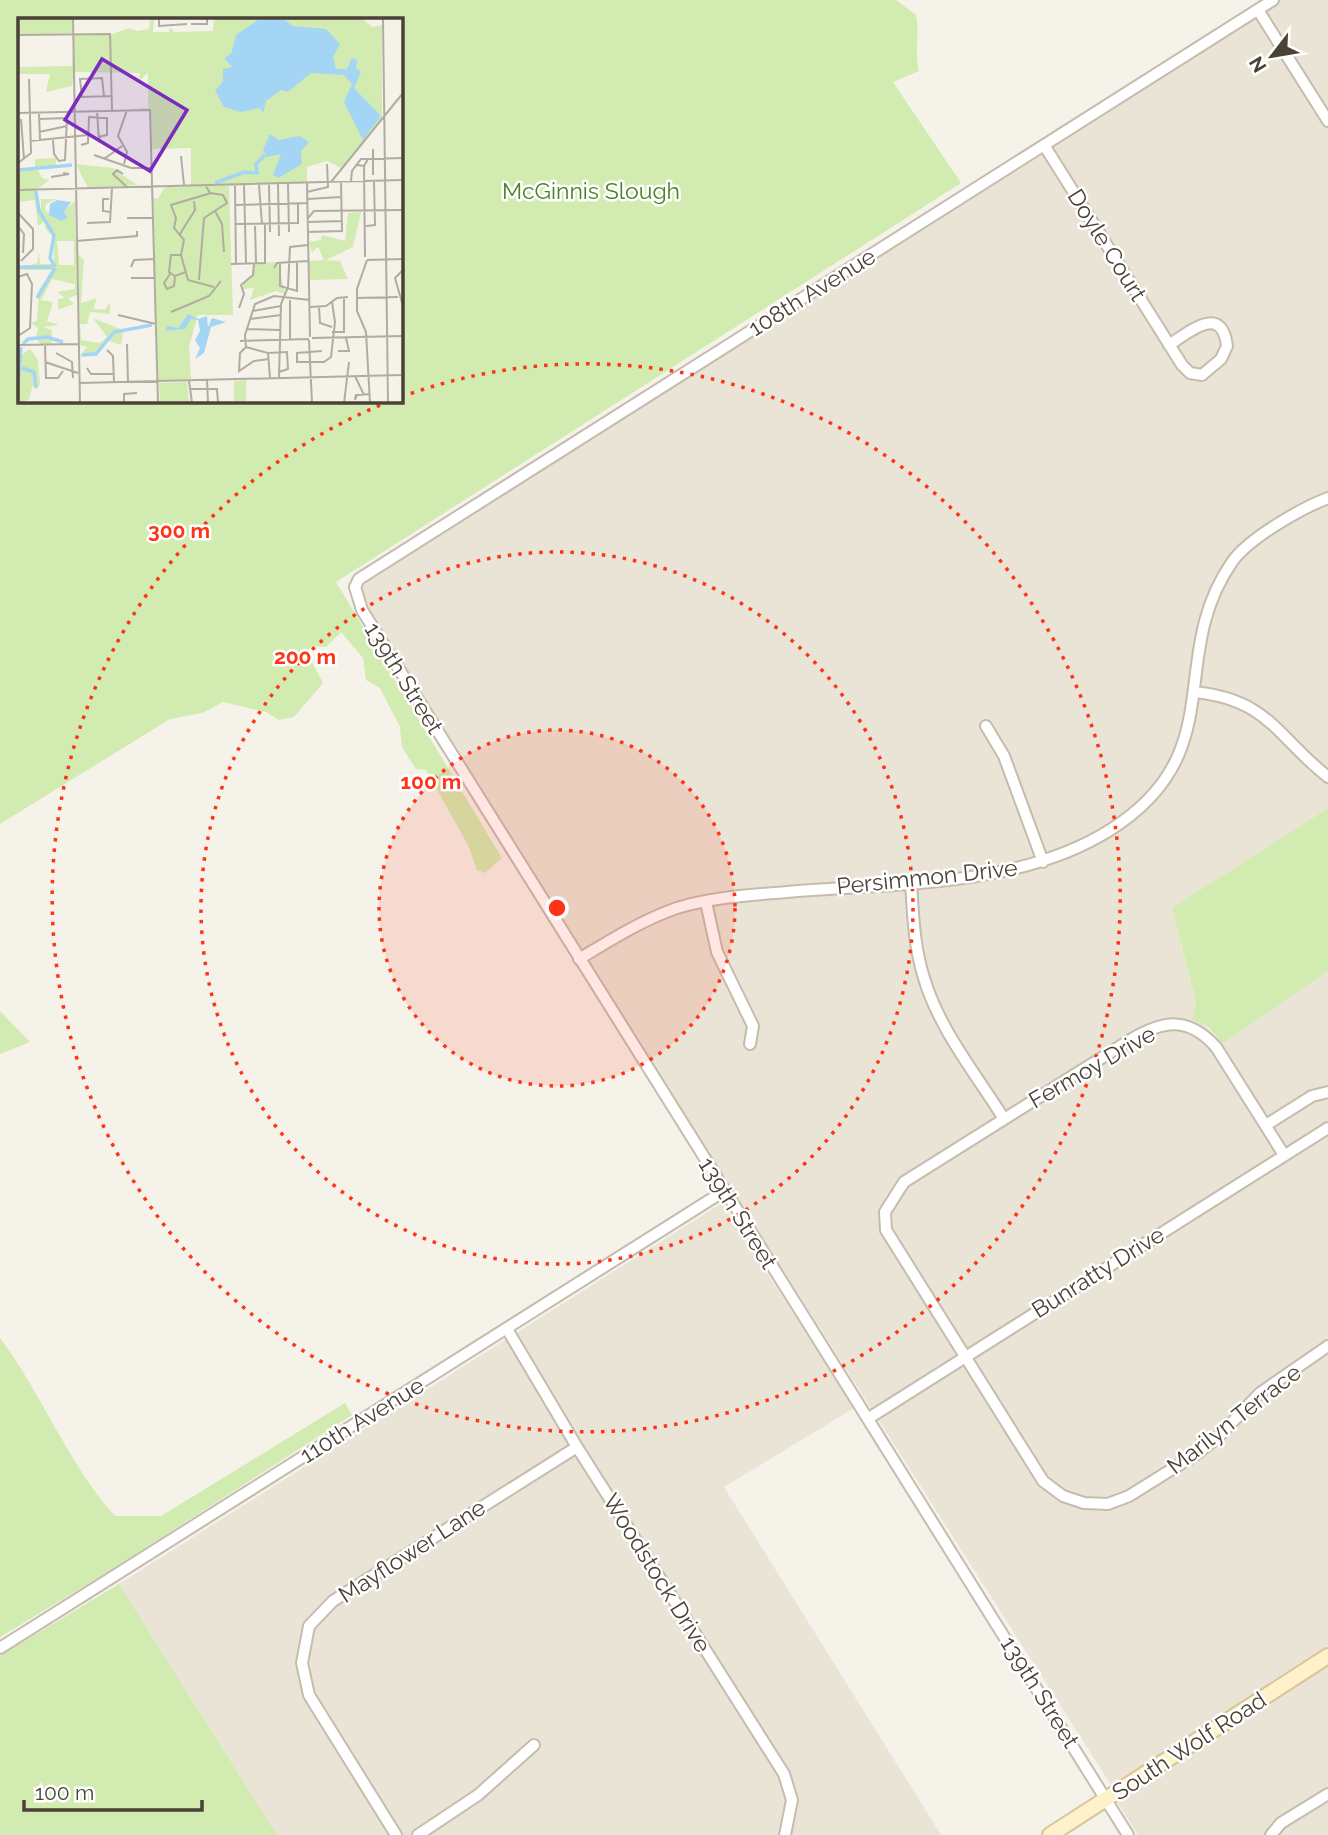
<svg xmlns="http://www.w3.org/2000/svg" width="1328" height="1835" viewBox="0 0 1328 1835" font-family="Raleway,sans-serif">
<style>
.residential{fill:#eae4d7}
.green{fill:#d2ebb1;fill-rule:evenodd}
.lines{fill:none;stroke-linecap:round;stroke-linejoin:round}
.street-casing{stroke:#c5bcae;stroke-width:14}
.secondary-casing{stroke:#d8c597;stroke-width:18}
.street{stroke:#fff;stroke-width:10}
.secondary{stroke:#fff1ca;stroke-width:14}
.ring{fill:none;stroke:#ff3417;stroke-width:3.5;stroke-dasharray:3.5 7}
.labels{text-anchor:middle;stroke-width:5;stroke-linejoin:round;paint-order:stroke}
.park-label{font-size:23px;fill:#4a8026;stroke:#fff}
.street-label{font-size:23px;fill:#4a4237;stroke:#fff}
.inset-river{fill:none;stroke:#a4d5f5;stroke-width:3.5}
.inset-road{fill:none;stroke:#b1aca2;stroke-width:2}
.view{fill:#7b2cbf;fill-opacity:0.15;stroke:#7b2cbf;stroke-width:3.5}
.inset-edge{fill:none;stroke:#4a4237;stroke-width:3.5}
.centre{fill:#ff3417;stroke:#fff;stroke-width:3.5}
.ring-label{font-size:21px;text-anchor:middle;font-weight:bold;fill:#ff3417;stroke:#fff;stroke-width:5;stroke-linejoin:round;paint-order:stroke}
</style>
<rect width="100%" height="100%" fill="#f5f2ea"/>
<path class="residential" d="M 1282,0 L 1328,0 L 1328,808 L 1172,908 L 1200,1022 L 1223,1042 L 1328,971 L 1328,1648 L 1111,1785 L 732,1190 L 364,605 L 359,585 Z
M 722,1203 L 854,1408 L 724,1487 L 941,1835 L 277,1835 L 119,1584 Z
M 1328,1656 L 1328,1835 L 1138,1835 L 1112,1794 Z"/>
<path class="green" d="M 0,0 L 896,0 L 916,15 C 920,34 914,52 919,71 L 893,82 L 961,183 L 336,582 L 502,858 L 485,873 L 477,870 L 468,845 L 426,770 L 416,769 L 402,747 L 400,727 L 380,688 L 366,680 L 363,658 L 341,632 L 326,647 L 313,646 L 306,651 L 323,683 L 294,717 L 279,720 L 266,712 L 223,702 L 202,713 L 170,719 L 0,824 ZM 19,19 L 401,19 L 401,401 L 19,401 Z
M 1328,808 L 1328,971 L 1223,1043 L 1208,1027 L 1192,1019 L 1196,1004 L 1172,908 Z
M 0,1011 L 30,1042 L 0,1054 Z
M 0,1338 C 42,1394 68,1464 115,1516 L 161,1516 L 345,1403 L 352,1415 L 103,1575 L 0,1637 Z
M 119,1584 L 277,1835 L 0,1835 L 0,1656 Z"/>
<g class="lines">
<defs>
<path id="street" d="M 1258,10 L 1328,121
M 1044,145 L 1182,365 L 1190,373 L 1202,375 L 1221,359 L 1227,346 C 1222,303 1189,332 1169,345
M 1195,692 C 1269,700 1276,736 1328,777
M 986,726 L 1004,756 L 1043,862
M 911,882 C 913,914 914,947 924,978 C 939,1029 976,1074 1004,1119
M 706,902 L 717,952 L 753,1026 L 750,1044
M 579,959 C 611,940 642,920 677,908 C 713,897 751,895 787,892 C 892,883 1018,888 1110,830 C 1233,752 1165,659 1232,562 C 1249,538 1300,509 1328,498
M 1266,1125 L 1312,1096 L 1328,1092
M 1284,1155 L 1216,1047 C 1188,1016 1164,1020 1130,1040 L 904,1182 L 885,1212 L 886,1230 L 1043,1481 L 1063,1496 L 1084,1503 L 1108,1504 L 1129,1496 L 1198,1453 L 1219,1436 L 1260,1393 L 1328,1346
M 507,1329 L 577,1447 L 784,1774 L 792,1800 L 785,1835
M 869,1418 L 1328,1128
M 0,1648 L 724,1191
M 396,1835 L 309,1695 L 302,1663 L 309,1626 L 333,1601 L 577,1447
M 418,1835 L 478,1795 L 534,1745
M 1128,1835 L 362,610 L 355,587 L 359,579 L 1273,0
M 1271,1835 L 1281,1823 L 1328,1794"/>
<path id="secondary" d="M 1050,1835 L 1328,1656"/>
</defs>
<use href="#street" class="street-casing"/>
<use href="#secondary" class="secondary-casing"/>
<use href="#street" class="street"/>
<use href="#secondary" class="secondary"/>
</g>
<circle cx="557" cy="908" r="178" fill="#ff3417" fill-opacity=".12"/>
<g class="ring">
<circle cx="557" cy="908" r="178"/>
<circle cx="557" cy="908" r="356"/>
<path d="M401 397A534 534 0 1 1 388 402"/>
</g>
<g class="labels">
<g class="park-label">
<text x="591" y="199">McGinnis Slough</text>
</g>
<g class="street-label">
<text transform="translate(1107 245) rotate(58)" y="8">Doyle Court</text>
<text transform="translate(812 292) rotate(-32)" y="8">108th Avenue</text>
<text transform="translate(404 678) rotate(58)" y="8">139th Street</text>
<text transform="translate(927 877) rotate(-6)" y="8">Persimmon Drive</text>
<text transform="translate(1092 1067) rotate(-30)" y="8">Fermoy Drive</text>
<text transform="translate(738 1213) rotate(58)" y="8">139th Street</text>
<text transform="translate(1098 1272) rotate(-32)" y="8">Bunratty Drive</text>
<text transform="translate(1234 1419) rotate(-38)" y="8">Marilyn Terrace</text>
<text transform="translate(362 1420) rotate(-32)" y="8">110th Avenue</text>
<text transform="translate(412 1551) rotate(-33)" y="8">Mayflower Lane</text>
<text transform="translate(657 1573) rotate(58)" y="8">Woodstock Drive</text>
<text transform="translate(1040 1692) rotate(58)" y="8">139th Street</text>
<text transform="translate(1189 1746) rotate(-33)" y="8">South Wolf Road</text>
</g>
</g>
<g transform="translate(18 18)">
<rect width="385" height="385" fill="#f5f2ea"/>
<path d="M 0,0 L 54,0 L 54,15 L 0,17 ZM 132,0 L 136,0 L 135,14 L 151,14 L 152,9 L 156,14 L 195,13 L 196,0 L 343,0 L 354,9 L 364,7 L 364,100 L 323,150 L 309,143 L 289,149 L 289,165 L 211,168 L 215,297 L 180,297 L 171,328 L 173,361 L 140,363 L 135,180 L 140,181 L 147,169 L 173,168 L 173,130 L 134,131 L 133,92 L 115,90 L 130,90 L 130,55 L 120,64 L 122,55 L 56,54 L 54,68 L 28,74 L 32,56 L 0,56 L 0,49 L 54,48 L 56,17 L 92,17 L 111,10 L 120,13 L 131,11 ZM 38,140 L 38,149 L 19,150 L 24,160 L 31,162 L 18,172 L 18,181 L 23,192 L 23,181 L 38,181 L 28,186 L 27,192 L 42,202 L 49,200 L 46,193 L 57,183 L 59,277 L 50,280 L 56,286 L 40,292 L 40,281 L 47,280 L 39,274 L 57,271 L 57,266 L 34,261 L 23,282 L 35,284 L 29,303 L 41,307 L 25,309 L 34,312 L 34,326 L 22,326 L 18,319 L 20,310 L 13,305 L 19,303 L 21,272 L 35,252 L 0,252 L 0,239 L 1,248 L 9,248 L 19,245 L 21,234 L 22,246 L 36,246 L 35,219 L 27,210 L 28,202 L 20,208 L 17,182 L 0,184 L 0,151 L 17,150 L 17,141 ZM 39,223 L 56,223 L 56,247 L 41,247 ZM 58,146 L 95,150 L 119,167 L 70,170 ZM 343,194 L 335,229 L 308,242 L 322,243 L 330,261 L 292,262 L 291,243 L 306,242 L 300,229 L 294,234 L 291,224 L 303,222 L 304,217 L 327,223 L 330,195 ZM 60,236 L 66,242 L 63,285 L 79,280 L 75,291 L 87,292 L 92,284 L 92,296 L 72,294 L 69,306 L 62,306 L 63,322 L 82,325 L 89,319 L 75,300 L 105,312 L 103,327 L 89,322 L 79,337 L 62,338 L 69,329 L 62,327 ZM 260,244 L 267,276 L 258,273 L 232,282 L 236,270 L 225,271 L 225,265 L 234,258 L 236,245 ZM 0,328 L 2,338 L 12,331 L 20,342 L 22,367 L 17,371 L 15,367 L 11,381 L 4,385 L 0,385 ZM 228,362 L 228,384 L 216,384 L 216,363 ZM 169,364 L 171,385 L 142,385 L 141,365 Z" fill="#d2ebb1" fill-rule="evenodd"/>
<path d="M 264,0 L 275,8 L 308,11 L 322,26 L 315,39 L 318,51 L 329,51 L 334,40 L 339,42 L 338,50 L 343,54 L 336,70 L 363,98 L 345,122 L 326,84 L 334,66 L 326,57 L 293,55 L 270,74 L 263,72 L 248,83 L 245,95 L 242,90 L 223,94 L 206,89 L 197,72 L 205,64 L 205,51 L 214,49 L 206,40 L 213,36 L 218,17 L 240,2 ZM 252,116 L 261,122 L 282,118 L 291,124 L 283,133 L 284,146 L 260,160 L 255,157 L 263,136 L 249,139 L 245,132 ZM 39,182 L 53,184 L 46,194 L 50,200 L 43,203 L 31,197 L 32,186 ZM 170,296 L 180,301 L 189,298 L 190,309 L 194,300 L 208,304 L 193,309 L 186,335 L 177,341 L 182,330 L 177,322 L 182,313 L 180,302 L 173,301 L 167,311 L 148,313 L 149,308 L 160,310 Z" fill="#a4d5f5"/>
<path class="inset-river" d="M 0,152 L 54,147M 197,165 L 226,154 L 239,155 L 238,146 L 247,137M 18,173 L 21,193 L 36,217 L 32,240 L 37,249M 0,249 L 34,249M 19,280 L 37,250M 5,326 L 10,321 L 29,319 L 45,324M 64,337 L 78,336 L 96,314 L 134,307M 4,350 L 16,354 L 18,370M 0,366 L 3,329"/>
<path class="inset-road" d="M 55,0 L 62,385M 141,0 L 141,8 L 169,6M 365,0 L 370,385M 173,6 L 189,6 L 189,0M 0,17 L 92,16 L 94,92M 86,78 L 84,60 L 62,61 L 64,79 L 93,78M 79,93 L 81,124 L 82,119M 21,94 L 22,123M 0,95 L 132,92 L 140,385M 3,101 L 6,141M 21,101 L 49,100 L 47,142 L 41,143 L 36,136 L 35,122M 21,114 L 49,108M 12,123 L 70,117M 63,127 L 70,125 L 71,99 L 89,100 L 89,117 L 80,119M 355,131 L 355,157M 76,137 L 113,150 L 133,150M 163,138 L 166,167M 86,141 L 104,128M 350,141 L 385,140M 0,145 L 13,135 L 11,61M 106,146 L 109,134 L 100,118 L 109,92M 346,148 L 347,239M 105,156 L 99,152 L 95,156 L 110,170M 33,159 L 51,156 L 45,155M 333,163 L 334,153 L 343,141 L 350,141 L 346,148 L 339,147M 313,164 L 385,75M 289,165 L 292,319M 260,166 L 261,218M 270,166 L 271,214M 226,167 L 228,245M 241,167 L 244,206M 251,167 L 252,214M 217,168 L 218,246M 0,172 L 385,162M 289,174 L 310,169 L 309,146M 193,175 L 153,187 L 158,200 L 156,210 L 166,222 L 163,237 L 170,262 L 196,269M 91,181 L 85,181 L 85,193 L 92,194M 289,181 L 323,179M 218,187 L 289,185M 197,193 L 204,206 L 206,234M 0,195 L 15,211 L 15,231 L 3,243M 109,200 L 135,200M 290,200 L 296,193 L 385,192M 291,204 L 324,203M 69,205 L 92,204 L 94,170M 217,206 L 280,205 L 280,185M 0,208 L 6,216 L 5,235M 237,208 L 238,244M 348,208 L 357,207 L 356,164M 290,214 L 324,213 L 323,165M 162,216 L 177,192 L 176,183M 58,223 L 119,218 L 119,213M 163,237 L 153,237 L 151,254 L 157,258 L 168,254M 349,242 L 339,271 L 339,293 L 348,314 L 352,385M 349,242 L 385,241M 213,246 L 247,245 L 247,205M 262,246 L 262,268 L 279,273 L 279,244M 113,249 L 116,242 L 137,241M 256,250 L 259,245 L 290,243M 385,252 L 377,260 L 385,288M 152,256 L 146,265 L 149,271 L 156,268 L 157,258M 0,259 L 9,256 L 14,266 L 12,310 L 0,318M 113,260 L 137,260M 181,262 L 186,200 L 209,185 L 205,177 L 192,175 L 188,168M 338,280 L 380,279M 292,289 L 308,288 L 319,280 L 330,279M 301,289 L 302,305 L 314,309M 221,290 L 226,276 L 223,267 L 235,257 L 236,245M 235,293 L 263,288M 153,294 L 191,278 L 203,263M 100,297 L 138,306M 232,301 L 263,297M 229,311 L 262,312M 314,314 L 326,314 L 326,279M 294,320 L 385,318M 272,321 L 272,282M 291,322 L 294,385M 222,323 L 291,321M 109,326 L 110,364M 0,327 L 61,326M 27,327 L 28,360 L 40,360 L 45,353M 228,329 L 227,317 L 237,286 L 256,278 L 292,282M 228,329 L 222,335 L 221,353 L 236,343 L 251,341M 228,329 L 250,335M 89,332 L 95,338 L 96,364M 304,333 L 279,335 L 279,344 L 306,344 L 313,339 L 317,304 L 314,284M 320,333 L 331,333 L 328,320M 38,335 L 54,344 L 55,360M 250,335 L 269,334 L 270,351 L 261,354M 250,335 L 252,360M 27,344 L 60,355M 69,350 L 73,356 L 95,356M 337,358 L 346,377M 261,360 L 263,286 L 270,269 L 272,229 L 290,227M 189,362 L 190,385M 171,363 L 174,385M 62,365 L 383,357M 171,371 L 199,371 L 200,385M 339,377 L 337,382 L 338,377 L 339,377 L 352,376M 106,385 L 106,376 L 119,375M 326,385 L 331,344"/>
<path class="view" d="M 84,41 L 169,92 L 132,153 L 47,102 Z"/>
<rect width="385" height="385" class="inset-edge"/>
</g>
<circle cx="557" cy="908" r="10" class="centre"/>
<g class="ring-label">
<text x="179" y="538">300 m</text>
<text x="305" y="664">200 m</text>
<text x="431" y="789">100 m</text>
</g>
<g transform="translate(1272 56) rotate(239)" stroke="#ffffff" stroke-width="5" paint-order="stroke">
<path d="M0-5L12 26L0 18L-12 26Z" fill="#4a4237"/>
<text y="-10" font-size="19" font-weight="bold" text-anchor="middle" fill="#4a4237">N</text>
</g>
<path d="M24 1800v10h178v-10" fill="none" stroke="#4a4237" stroke-width="3.5"/>
<text x="35" y="1800" font-size="21" fill="#4a4237" stroke="#ffffff" stroke-width="5" paint-order="stroke">100 m</text>
</svg>
